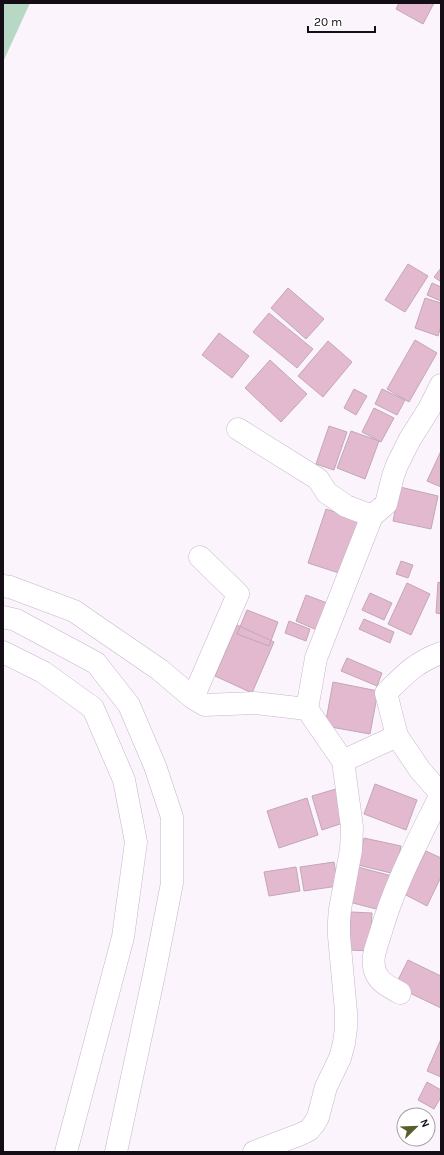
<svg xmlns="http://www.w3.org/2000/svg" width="444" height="1155" viewBox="0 0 444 1155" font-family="Karla,sans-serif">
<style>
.green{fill:#b6d8c4}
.building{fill:#e2b9ce;stroke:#c3a7b5}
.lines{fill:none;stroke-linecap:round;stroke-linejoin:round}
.minor-casing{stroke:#c7b4cb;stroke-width:23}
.highway-casing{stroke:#c7b4cb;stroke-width:23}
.minor{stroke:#fff;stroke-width:22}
.highway{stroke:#fff;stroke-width:22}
</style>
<rect width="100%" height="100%" fill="#fbf4fd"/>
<path class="green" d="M 3,3 L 30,3 L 3,62 Z"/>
<path class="building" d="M 399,3 L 434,3 L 423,24 L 396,9 Z
M 408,264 L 428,276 L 405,312 L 385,300 Z
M 441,268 L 441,282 L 434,277 Z
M 432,283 L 441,287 L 441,301 L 427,295 Z
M 288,288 L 324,319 L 306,339 L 271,308 Z
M 425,298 L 441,303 L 441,326 L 438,336 L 415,328 Z
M 269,313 L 313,349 L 297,368 L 253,332 Z
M 219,333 L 249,356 L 232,378 L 202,355 Z
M 415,340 L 437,353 L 409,402 L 387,389 Z
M 328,341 L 352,362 L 323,397 L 298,376 Z
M 270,360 L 307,394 L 281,422 L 245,388 Z
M 354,389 L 367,396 L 356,415 L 344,408 Z
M 382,389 L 405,400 L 397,415 L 375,404 Z
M 374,408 L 394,418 L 381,442 L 362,432 Z
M 329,426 L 347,432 L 334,470 L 316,464 Z
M 351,431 L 379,441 L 365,479 L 337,468 Z
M 441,451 L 441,487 L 427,481 Z
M 400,487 L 438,496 L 431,529 L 393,521 Z
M 326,509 L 359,520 L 342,574 L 308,563 Z
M 401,561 L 413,565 L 408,578 L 396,574 Z
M 438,582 L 441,583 L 441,614 L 436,613 Z
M 407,583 L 430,594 L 411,635 L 388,624 Z
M 370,593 L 392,603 L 384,620 L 362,610 Z
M 306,595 L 335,606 L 324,633 L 296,621 Z
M 247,610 L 278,622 L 269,646 L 237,634 Z
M 364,619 L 394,632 L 390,643 L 359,629 Z
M 289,621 L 310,629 L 306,641 L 285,633 Z
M 237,625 L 274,642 L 252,693 L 215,676 Z
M 347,658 L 382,673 L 377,686 L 341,671 Z
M 333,682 L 378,691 L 370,734 L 325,726 Z
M 375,784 L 417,800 L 406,830 L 364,814 Z
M 336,789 L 346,822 L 322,830 L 312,796 Z
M 307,798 L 318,835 L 279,848 L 267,811 Z
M 364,838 L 401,846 L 395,874 L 358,865 Z
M 426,851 L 441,858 L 441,877 L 427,906 L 404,894 Z
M 334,862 L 338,886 L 304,891 L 300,867 Z
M 296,867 L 300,891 L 269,896 L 264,872 Z
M 358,867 L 392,876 L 384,911 L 349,902 Z
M 351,912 L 372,913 L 370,951 L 349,950 Z
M 408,960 L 441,976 L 441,1008 L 395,986 Z
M 441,1039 L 441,1077 L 427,1071 Z
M 427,1082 L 441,1090 L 441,1097 L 434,1109 L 418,1100 Z"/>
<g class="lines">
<defs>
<path id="minor" d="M 441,385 L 429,409 L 410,439 L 397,465 L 393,476 L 386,504 L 372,516 L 316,658 L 307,709 L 343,761 L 397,736 L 420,770 L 441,794
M 238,429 L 318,479 L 327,493 L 339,501 L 346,506 L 372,516
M 3,586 L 10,587 L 74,611 L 160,670 L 193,698 L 205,705 L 254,703 L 307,709
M 193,698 L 238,594 L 200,557
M 397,736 L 386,693 C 405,674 416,662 441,653
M 400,993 C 390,987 379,983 375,971 C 371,958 376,948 380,935 C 394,885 418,841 441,794
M 254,1152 L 301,1134 L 309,1130 L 314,1124 L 318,1117 L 326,1087 L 340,1058 L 344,1043 L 346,1028 L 346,1012 L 339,936 L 339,921 L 340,909 L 351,850 L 352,827 L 343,761"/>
<path id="highway" d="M 3,617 L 16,620 L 96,663 L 129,705 L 155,766 L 172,817 L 172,883 L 155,970 L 116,1152
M 3,652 L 43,672 L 93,708 L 124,780 L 136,842 L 123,937 L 66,1152"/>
</defs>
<use href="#minor" class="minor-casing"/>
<use href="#highway" class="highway-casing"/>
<use href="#minor" class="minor"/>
<use href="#highway" class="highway"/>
</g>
<rect width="444" height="1155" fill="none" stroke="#140d15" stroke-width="8"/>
<g transform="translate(416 1127) rotate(67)"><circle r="19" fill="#ffffff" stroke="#a19ea1"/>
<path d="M0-3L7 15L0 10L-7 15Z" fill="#5b5e2c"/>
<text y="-6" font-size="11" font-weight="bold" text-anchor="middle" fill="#140d15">N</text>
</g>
<path d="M308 26v6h67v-6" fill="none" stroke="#140d15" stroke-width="2"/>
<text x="314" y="26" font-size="12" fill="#140d15" stroke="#ffffff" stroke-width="3" paint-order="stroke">20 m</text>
</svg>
